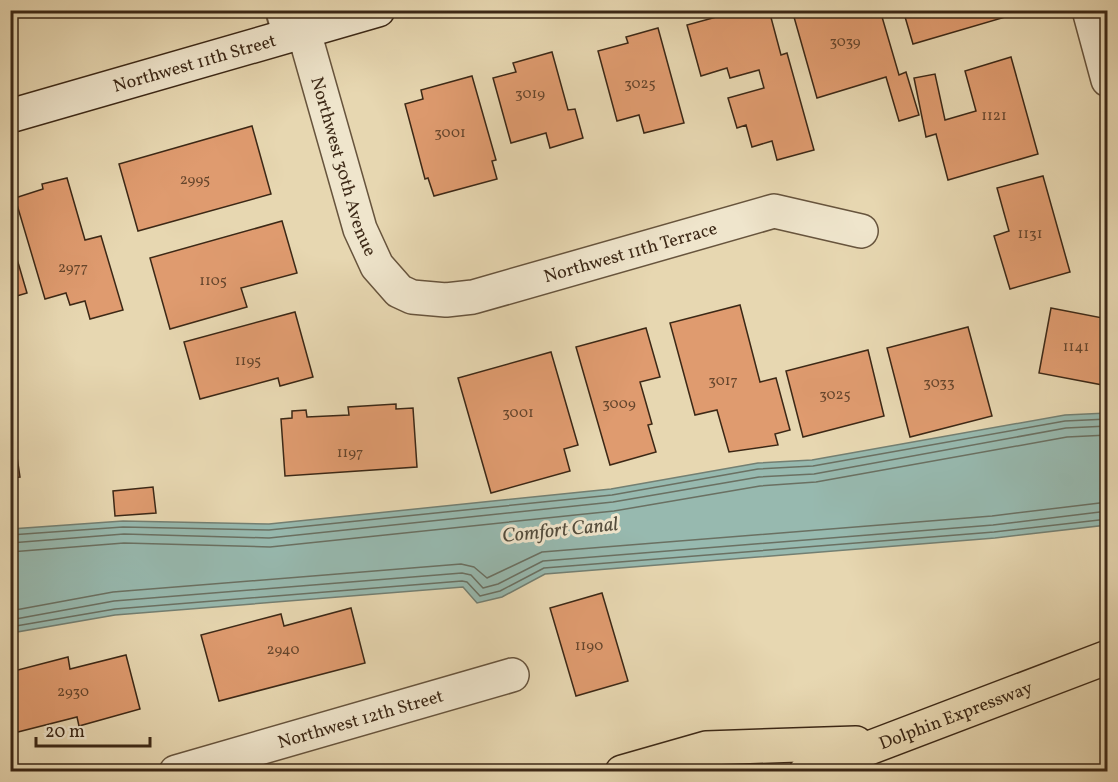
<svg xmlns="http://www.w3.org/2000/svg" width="1118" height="782" viewBox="0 0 1118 782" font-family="Vollkorn,serif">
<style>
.water{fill:#97b9af;stroke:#737f72;stroke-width:1.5}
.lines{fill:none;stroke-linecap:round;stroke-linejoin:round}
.shore{stroke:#6a7062;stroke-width:1.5}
.building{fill:#df9b6f;stroke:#3c2816;stroke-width:1.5}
.lane-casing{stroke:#67543d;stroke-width:26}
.street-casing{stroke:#67543d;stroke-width:36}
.secondary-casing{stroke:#3c2816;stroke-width:36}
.highway-casing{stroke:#3c2816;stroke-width:36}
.lane{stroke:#efe5cc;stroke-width:22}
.street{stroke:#efe5cc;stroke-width:33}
.secondary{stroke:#efe5cc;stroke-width:33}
.highway{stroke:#e7d7b1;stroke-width:33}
.labels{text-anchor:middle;stroke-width:6;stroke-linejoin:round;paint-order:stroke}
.number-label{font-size:15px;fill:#65452c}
.street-label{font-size:18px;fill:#3c2816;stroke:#efe5cc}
.water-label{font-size:20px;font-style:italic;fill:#534c3c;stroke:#efe5cc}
</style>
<rect width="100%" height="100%" fill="#e7d7b1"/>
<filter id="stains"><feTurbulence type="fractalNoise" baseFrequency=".00333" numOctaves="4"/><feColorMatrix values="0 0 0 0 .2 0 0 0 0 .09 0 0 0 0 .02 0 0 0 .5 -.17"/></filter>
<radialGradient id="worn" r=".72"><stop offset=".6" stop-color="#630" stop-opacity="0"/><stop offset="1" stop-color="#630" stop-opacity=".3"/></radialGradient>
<path class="water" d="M 1107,413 L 1107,525 L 995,538 L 545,574 L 502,597 L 477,603 L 463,587 L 115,615 L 11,633 L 11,529 L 123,521 L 269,524 L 611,489 L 758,463 L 812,460 L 1065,415 Z"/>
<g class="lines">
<path class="shore" d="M 10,535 L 123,527 L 269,530 L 612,495 L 758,469 L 813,466 L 1065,421 L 1108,419
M 10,543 L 124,534 L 269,538 L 613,502 L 759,477 L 814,474 L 1066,428 L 1108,426
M 10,552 L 124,543 L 270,547 L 614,511 L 760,486 L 816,482 L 1067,437 L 1108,435
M 10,611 L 113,592 L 461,564 L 474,567 L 487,578 L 542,552 L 992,516 L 1108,502
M 10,620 L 114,601 L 462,573 L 471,575 L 483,588 L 498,584 L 543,561 L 993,525 L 1108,511
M 10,627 L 115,609 L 462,581 L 467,582 L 480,596 L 500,591 L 544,568 L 994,532 L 1108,519"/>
</g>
<path class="building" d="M 742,10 L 769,10 L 781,55 L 787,53 L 814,150 L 777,160 L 772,141 L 752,147 L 746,125 L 737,128 L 728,98 L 764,88 L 759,70 L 730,78 L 727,68 L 701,76 L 687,25 Z
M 792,10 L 880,10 L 899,75 L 906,72 L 919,115 L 899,121 L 886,77 L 817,98 Z
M 903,10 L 1022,10 L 1022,12 L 913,44 Z
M 658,28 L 684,123 L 644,133 L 639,115 L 617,121 L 598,51 L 628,43 L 626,37 Z
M 552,52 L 568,110 L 575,109 L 583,138 L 550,148 L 546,133 L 511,143 L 493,78 L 516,72 L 513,63 Z
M 1011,57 L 1038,154 L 948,180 L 936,134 L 926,137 L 914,78 L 935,74 L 945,120 L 976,111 L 965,71 Z
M 472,76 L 496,160 L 492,161 L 497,179 L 434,196 L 428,178 L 425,179 L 405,104 L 423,99 L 421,90 Z
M 252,126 L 271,194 L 138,231 L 119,164 Z
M 1043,176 L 1070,272 L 1010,289 L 994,236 L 1009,231 L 997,188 Z
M 67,178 L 85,240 L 101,236 L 123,310 L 90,319 L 85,301 L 70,305 L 66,293 L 45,299 L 15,198 L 43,189 L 42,184 Z
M 282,221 L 297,273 L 241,288 L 247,307 L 170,329 L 150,258 Z
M 10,235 L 27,293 L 10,298 Z
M 740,305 L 760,382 L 776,378 L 790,430 L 775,434 L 778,445 L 729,452 L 717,410 L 695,415 L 670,323 Z
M 1051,308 L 1108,319 L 1108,386 L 1039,373 Z
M 295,312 L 313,377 L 280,386 L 278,378 L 200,399 L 184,342 Z
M 968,327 L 992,416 L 910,437 L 887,348 Z
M 646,328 L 660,377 L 640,382 L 652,424 L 648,425 L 656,452 L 610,465 L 576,347 Z
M 868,350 L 884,416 L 803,437 L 786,371 Z
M 551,352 L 578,445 L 564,449 L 570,471 L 491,493 L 458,378 Z
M 396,404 L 396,409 L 413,408 L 417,467 L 285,476 L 281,419 L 292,418 L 292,411 L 306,410 L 307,417 L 349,415 L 348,407 Z
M 10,437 L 14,437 L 20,477 L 10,478 Z
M 153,487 L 156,513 L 115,516 L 113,491 Z
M 602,593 L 628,681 L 576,696 L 550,608 Z
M 351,608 L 365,663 L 219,701 L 201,635 L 281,614 L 284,626 Z
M 126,655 L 140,709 L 79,726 L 77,717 L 10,734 L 10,672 L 68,657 L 70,669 Z"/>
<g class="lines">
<defs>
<path id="lane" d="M 277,10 L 285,38"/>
<g id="street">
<path d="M 1089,10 L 1108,80"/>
<path id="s1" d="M 304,32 L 360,229 L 377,266 L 399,291 L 412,297 L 446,300 L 473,297 L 774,211 L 861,231"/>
<path id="s2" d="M 176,772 L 512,675"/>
</g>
<g id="secondary">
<path id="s3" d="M 10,116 L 378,10"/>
</g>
<g id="highway">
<path d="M 622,772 L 706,748 L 856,743"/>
<path id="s4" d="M 806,772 L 1108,657"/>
</g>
</defs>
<use href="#lane" class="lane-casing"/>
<use href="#street" class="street-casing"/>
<use href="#secondary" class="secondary-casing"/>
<use href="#highway" class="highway-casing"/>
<use href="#lane" class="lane"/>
<use href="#street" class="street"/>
<use href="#secondary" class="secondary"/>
<use href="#highway" class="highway"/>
</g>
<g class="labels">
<g class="number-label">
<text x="845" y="46">3039</text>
<text x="640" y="88">3025</text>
<text x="530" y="98">3019</text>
<text x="994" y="120">1121</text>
<text x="450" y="137">3001</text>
<text x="195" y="184">2995</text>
<text x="1030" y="238">1131</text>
<text x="73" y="272">2977</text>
<text x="213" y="285">1105</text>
<text x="1076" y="351">1141</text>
<text x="248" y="365">1195</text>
<text x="723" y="385">3017</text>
<text x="939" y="387">3033</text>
<text x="835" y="399">3025</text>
<text x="619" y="408">3009</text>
<text x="518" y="417">3001</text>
<text x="350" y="457">1197</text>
<text x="589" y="650">1190</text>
<text x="283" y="654">2940</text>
<text x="73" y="696">2930</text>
</g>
<g class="street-label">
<text dy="6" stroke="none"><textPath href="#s3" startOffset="192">Northwest 11th Street</textPath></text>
<text dy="6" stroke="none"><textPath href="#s1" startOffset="140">Northwest 30th Avenue</textPath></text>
<text dy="6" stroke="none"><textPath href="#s1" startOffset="518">Northwest 11th Terrace</textPath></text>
<text dy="6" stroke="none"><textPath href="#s4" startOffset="160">Dolphin Expressway</textPath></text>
<text dy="6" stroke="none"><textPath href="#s2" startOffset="192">Northwest 12th Street</textPath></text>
</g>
<g class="water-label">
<text transform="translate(560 529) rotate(-6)" y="7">Comfort Canal</text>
</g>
</g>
<rect width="1118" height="782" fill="none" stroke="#e7d7b1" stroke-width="36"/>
<rect x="12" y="12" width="1094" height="758" fill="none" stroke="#3c2816" stroke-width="3"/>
<rect x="18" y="18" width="1082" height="746" fill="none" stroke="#3c2816" stroke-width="1.5"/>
<path d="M36 737v9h114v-9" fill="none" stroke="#3c2816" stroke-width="3"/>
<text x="45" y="737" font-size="18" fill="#3c2816" stroke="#efe5cc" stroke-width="4.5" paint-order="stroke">20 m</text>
<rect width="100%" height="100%" filter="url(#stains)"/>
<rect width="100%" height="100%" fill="url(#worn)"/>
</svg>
